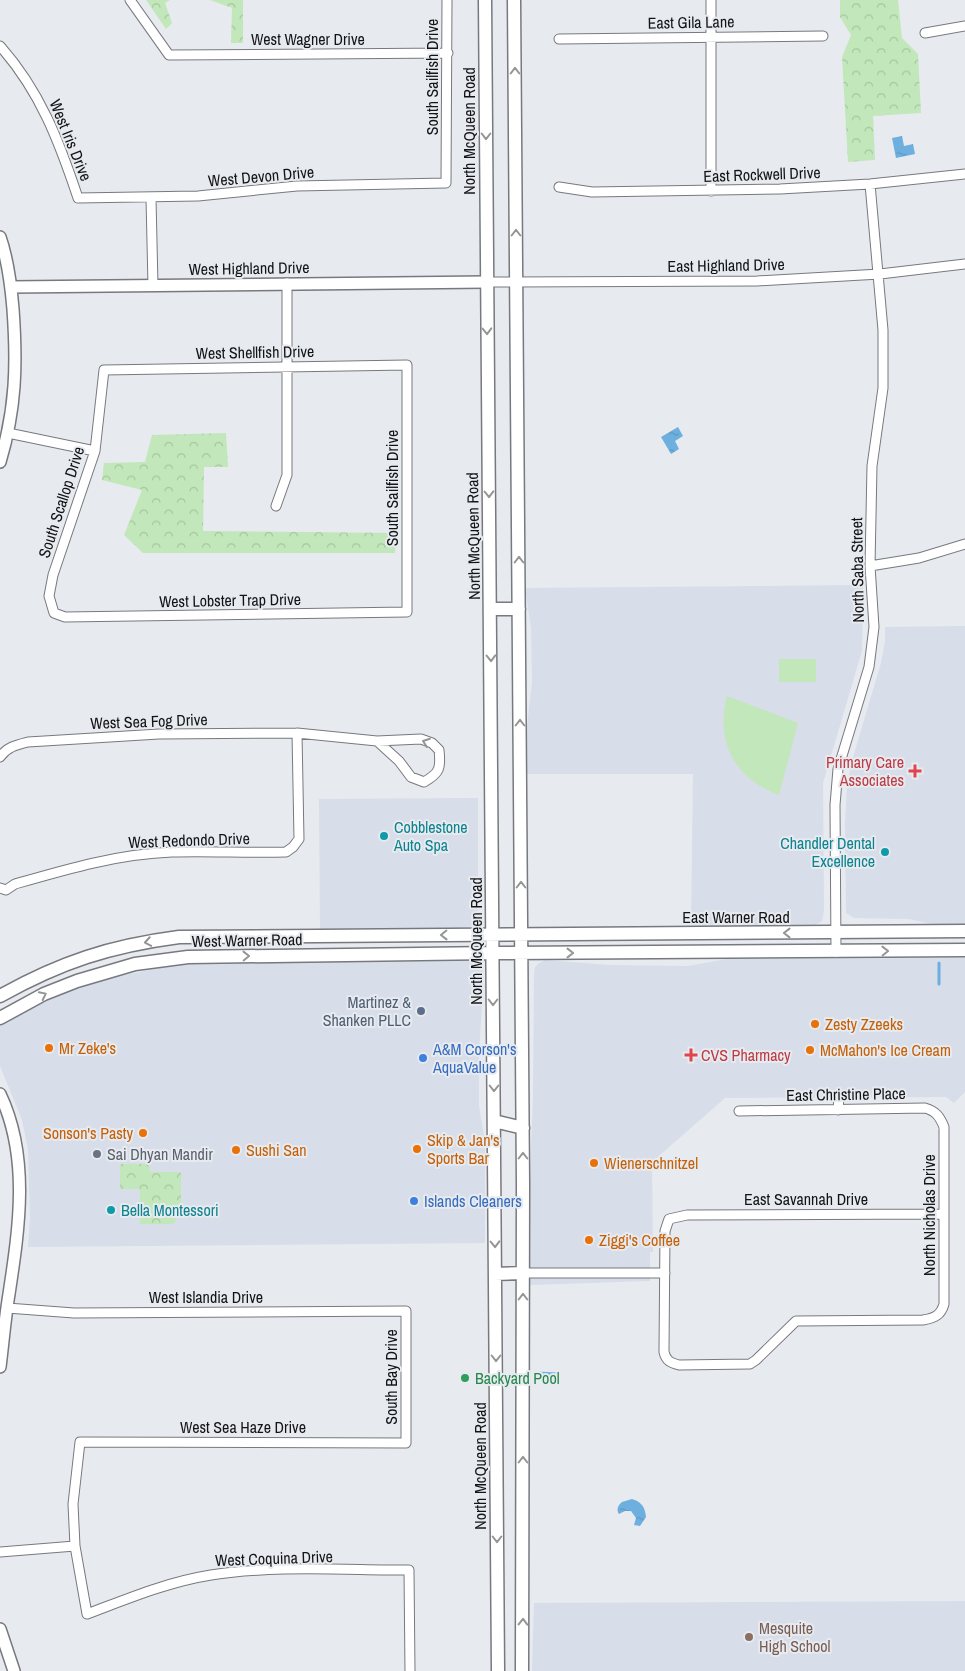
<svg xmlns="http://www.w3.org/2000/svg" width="965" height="1671" viewBox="0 0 965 1671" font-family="'Archivo Narrow',sans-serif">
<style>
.built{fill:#d7dde9}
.grass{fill:#c2e7ba}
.park{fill:url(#park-crowns)}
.water{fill:url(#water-ripples)}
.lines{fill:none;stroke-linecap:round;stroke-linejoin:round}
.stream{stroke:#6db0df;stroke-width:3}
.minor-casing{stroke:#77797e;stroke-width:11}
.tertiary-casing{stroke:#77797e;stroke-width:14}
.secondary-casing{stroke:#77797e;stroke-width:15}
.minor{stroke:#fff;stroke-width:9}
.tertiary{stroke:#fff;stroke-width:11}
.secondary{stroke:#fff;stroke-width:12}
.oneway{stroke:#959596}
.health-dot{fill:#e0444e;stroke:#e7eaef;stroke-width:2}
.culture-dot{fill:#0f9aa8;stroke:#e7eaef;stroke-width:2}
.service-dot{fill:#5c6f8a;stroke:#e7eaef;stroke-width:2}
.food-dot{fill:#e8710a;stroke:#e7eaef;stroke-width:2}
.shop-dot{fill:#3f7fe0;stroke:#e7eaef;stroke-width:2}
.worship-dot{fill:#6b7280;stroke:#e7eaef;stroke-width:2}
.leisure-dot{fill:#2e9e5b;stroke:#e7eaef;stroke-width:2}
.education-dot{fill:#8d6e63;stroke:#e7eaef;stroke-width:2}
.labels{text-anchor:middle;stroke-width:4;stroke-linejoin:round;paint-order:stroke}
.street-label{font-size:16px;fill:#131416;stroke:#e7eaef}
.health-label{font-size:16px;fill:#be3a42;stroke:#e7eaef;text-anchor:end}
.culture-label{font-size:16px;fill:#0d838f;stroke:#e7eaef;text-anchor:start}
.service-label{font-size:16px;fill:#4e5e75;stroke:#e7eaef;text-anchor:end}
.food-label{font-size:16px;fill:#c56008;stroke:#e7eaef;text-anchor:start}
.shop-label{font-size:16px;fill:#366cbe;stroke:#e7eaef;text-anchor:start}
.worship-label{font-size:16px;fill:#5b616d;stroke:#e7eaef;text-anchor:start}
.leisure-label{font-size:16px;fill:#27864d;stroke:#e7eaef;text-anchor:start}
.education-label{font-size:16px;fill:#785e54;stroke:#e7eaef;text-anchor:start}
</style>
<defs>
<pattern id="park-crowns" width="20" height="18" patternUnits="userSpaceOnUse" patternTransform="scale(1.25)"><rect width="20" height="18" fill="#c2e7ba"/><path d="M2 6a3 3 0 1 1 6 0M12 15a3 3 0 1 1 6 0" fill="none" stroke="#a6c59f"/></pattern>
<pattern id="water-ripples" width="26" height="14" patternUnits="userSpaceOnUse" patternTransform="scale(1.25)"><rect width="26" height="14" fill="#6db0df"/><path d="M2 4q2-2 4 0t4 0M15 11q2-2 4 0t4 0" fill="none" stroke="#5e96bf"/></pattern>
</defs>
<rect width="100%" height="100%" fill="#e7eaef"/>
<path class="built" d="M 863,585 L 862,651 L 823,783 L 824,911 L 822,921 L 819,923 L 815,925 L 722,926 L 691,925 L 693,774 L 526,774 L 526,734 L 532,682 L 531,628 L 525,588 Z
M 965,626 L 965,925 L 936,925 L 909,919 L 854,918 L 846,913 L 845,823 L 847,784 L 854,754 L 881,663 L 885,641 L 885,627 Z
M 478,798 L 478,915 L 472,926 L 461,928 L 320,929 L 319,799 Z
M 965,958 L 965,1092 L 954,1103 L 946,1097 L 725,1098 L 652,1162 L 653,1252 L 650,1252 L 650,1281 L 530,1285 L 530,1175 L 533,1097 L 534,976 L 535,967 L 538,964 L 545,960 L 609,965 L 688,966 L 726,959 Z
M 469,961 L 476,963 L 482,968 L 484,973 L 479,1052 L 479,1106 L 485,1142 L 485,1243 L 28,1247 L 30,1218 L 28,1149 L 22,1120 L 0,1066 L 0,1026 L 11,1018 L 59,995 L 96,981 L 174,965 L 210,963 Z
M 965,1601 L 965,1671 L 532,1671 L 534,1603 Z"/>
<path class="grass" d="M 779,659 L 816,659 L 816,682 L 779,682 Z
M 727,696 L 798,723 L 779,795 C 735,779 715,742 727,696 Z"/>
<path class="park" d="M 146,0 L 170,0 L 165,3 L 172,23 L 166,29 Z
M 210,0 L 243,0 L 243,43 L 231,43 L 232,8 Z
M 840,0 L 898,0 L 902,38 L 918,54 L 921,113 L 873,116 L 875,160 L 848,162 L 842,57 L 851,35 L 840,17 Z
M 226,433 L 228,467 L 204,467 L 203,531 L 396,533 L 395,553 L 143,553 L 124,535 L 142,490 L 102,480 L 104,463 L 145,462 L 152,435 Z
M 120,1164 L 149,1164 L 150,1172 L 181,1172 L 181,1215 L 179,1214 L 173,1224 L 140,1224 L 140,1189 L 120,1189 Z"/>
<path class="water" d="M 902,136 L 904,146 L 913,144 L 915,154 L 896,158 L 892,138 Z
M 678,427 L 683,436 L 675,441 L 679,449 L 671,454 L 661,437 Z
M 632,1499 C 642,1502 645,1507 646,1517 L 640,1526 L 634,1525 L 636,1518 L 631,1511 L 625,1511 L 619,1514 C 616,1510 618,1505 622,1502 Z"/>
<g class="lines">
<path class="stream" d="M 939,984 L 939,963
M 536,1373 L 557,1374"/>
<defs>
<path id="minor" d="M 130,0 L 169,55 L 448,53
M 711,0 L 711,191
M 925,33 L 965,26
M 559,39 L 823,36
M 0,46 C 40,91 59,141 78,198 L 198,196 L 297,186 L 446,183 L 447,0
M 559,187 L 592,192 L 780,189 L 870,184 L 965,174
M 151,198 L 153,286
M 487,282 L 757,281 L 880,274 L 965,264
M 407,365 L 407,612 L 65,617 L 54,613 L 49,596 L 53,575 L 95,451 L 104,370 Z
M 8,433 L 95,451
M 276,506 L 287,475 L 287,283
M 870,566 L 919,558 L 965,544
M 0,757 C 7,747 16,745 28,742 L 159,734 L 297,733 L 377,741 L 421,739 L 432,743 L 439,750 C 441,768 440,773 424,782 L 411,777 L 399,761 L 377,741
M 0,888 L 6,890 L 15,884 C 67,869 118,854 172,852 C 210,851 248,853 286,852 L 293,847 L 299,839 L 297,733
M 836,952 L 835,805 L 838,769 L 869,667 L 874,627 L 870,566 L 872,466 L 883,388 L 883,330 L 870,184
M 838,1110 L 839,1096
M 739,1111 L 925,1108 C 936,1111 940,1117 944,1127 L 944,1304 C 941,1315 935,1318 923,1320 L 796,1321 L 756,1360 L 750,1364 L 679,1365 C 671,1363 666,1361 664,1352 L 665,1231 L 669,1219 L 687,1215 L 943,1214
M 523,1273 L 665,1273
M 7,1308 L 74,1313 L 406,1311 L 406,1443 L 80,1442 L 73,1504 L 75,1546 L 87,1614 C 127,1599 167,1582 211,1575 C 275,1565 344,1570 409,1570 L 410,1671
M 0,1552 L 75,1546"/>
<path id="tertiary" d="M 0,237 C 8,260 11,285 13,309 C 17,365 16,408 0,462
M 11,287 L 487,282
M 0,1094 C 30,1157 19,1228 9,1294 C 5,1318 3,1343 0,1367
M 0,1629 L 14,1671"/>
<path id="secondary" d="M 485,0 L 498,1671
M 514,0 L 523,1184 L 522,1671
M 490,609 L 519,609
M 0,996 C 61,962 110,946 179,937 L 965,931
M 0,1018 L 44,994 L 77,981 L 135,964 L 188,957 L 493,953 L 965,950
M 494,1121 L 523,1128
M 495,1274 L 523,1273"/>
</defs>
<use href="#minor" class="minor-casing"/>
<use href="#tertiary" class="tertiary-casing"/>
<use href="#secondary" class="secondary-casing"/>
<use href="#minor" class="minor"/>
<use href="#tertiary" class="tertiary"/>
<use href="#secondary" class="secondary"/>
</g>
<defs><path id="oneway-chevron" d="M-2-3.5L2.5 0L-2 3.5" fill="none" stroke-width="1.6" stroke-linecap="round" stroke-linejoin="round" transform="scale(1.25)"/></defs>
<g class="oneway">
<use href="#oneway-chevron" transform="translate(515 71) rotate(-90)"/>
<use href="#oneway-chevron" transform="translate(486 136) rotate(90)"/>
<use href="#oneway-chevron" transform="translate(516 233) rotate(-90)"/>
<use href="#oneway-chevron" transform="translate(487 331) rotate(89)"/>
<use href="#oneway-chevron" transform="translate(489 494) rotate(89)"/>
<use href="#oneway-chevron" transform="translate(519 560) rotate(-90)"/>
<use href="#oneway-chevron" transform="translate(491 658) rotate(89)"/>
<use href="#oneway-chevron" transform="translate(520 723) rotate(-90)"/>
<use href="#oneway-chevron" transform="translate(426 742) rotate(-160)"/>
<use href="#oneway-chevron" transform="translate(521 885) rotate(-90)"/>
<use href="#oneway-chevron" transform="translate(787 933) rotate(180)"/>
<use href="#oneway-chevron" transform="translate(444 935) rotate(179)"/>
<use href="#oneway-chevron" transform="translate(148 942) rotate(170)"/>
<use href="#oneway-chevron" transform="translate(885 951) rotate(-1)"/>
<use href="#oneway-chevron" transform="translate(570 953)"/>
<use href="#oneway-chevron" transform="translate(246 956) rotate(-1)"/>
<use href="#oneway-chevron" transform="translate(43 995) rotate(-26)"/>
<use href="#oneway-chevron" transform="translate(493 1002) rotate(90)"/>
<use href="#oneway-chevron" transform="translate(494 1088) rotate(90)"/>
<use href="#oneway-chevron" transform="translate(523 1156) rotate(-90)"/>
<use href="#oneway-chevron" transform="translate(495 1244) rotate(89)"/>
<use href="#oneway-chevron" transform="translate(523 1297) rotate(-90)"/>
<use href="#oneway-chevron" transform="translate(496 1358) rotate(90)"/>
<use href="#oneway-chevron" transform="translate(523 1460) rotate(-90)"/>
<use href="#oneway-chevron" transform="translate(497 1539) rotate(90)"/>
<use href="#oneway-chevron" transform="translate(523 1622) rotate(-89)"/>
</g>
<g class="health-dot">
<path d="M912.5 763.5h5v5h5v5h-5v5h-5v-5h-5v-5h5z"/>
<path d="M688.5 1047.5h5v5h5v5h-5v5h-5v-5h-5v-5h5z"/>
</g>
<g class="culture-dot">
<circle cx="384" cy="836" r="5"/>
<circle cx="885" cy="852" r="5"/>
<circle cx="111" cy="1210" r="5"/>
</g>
<circle class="service-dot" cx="421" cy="1011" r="5"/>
<g class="food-dot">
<circle cx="815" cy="1024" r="5"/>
<circle cx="49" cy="1048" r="5"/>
<circle cx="810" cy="1050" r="5"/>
<circle cx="143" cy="1133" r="5"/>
<circle cx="417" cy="1149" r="5"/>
<circle cx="236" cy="1150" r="5"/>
<circle cx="594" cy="1163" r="5"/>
<circle cx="589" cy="1240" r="5"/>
</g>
<g class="shop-dot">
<circle cx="423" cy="1058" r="5"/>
<circle cx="414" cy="1201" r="5"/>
</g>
<circle class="worship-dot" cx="97" cy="1154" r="5"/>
<circle class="leisure-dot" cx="465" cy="1378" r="5"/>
<circle class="education-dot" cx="749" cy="1637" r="5"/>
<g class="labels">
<g class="street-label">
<text transform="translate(691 22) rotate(-1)" y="6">East Gila Lane</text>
<text x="308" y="45">West Wagner Drive</text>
<text transform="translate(432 77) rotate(-90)" y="6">South Sailfish Drive</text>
<text transform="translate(469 131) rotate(-90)" y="6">North McQueen Road</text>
<text transform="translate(71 140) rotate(68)" y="6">West Iris Drive</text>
<text transform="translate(762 174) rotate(-2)" y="6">East Rockwell Drive</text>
<text transform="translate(261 176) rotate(-5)" y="6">West Devon Drive</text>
<text transform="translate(726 265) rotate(-1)" y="6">East Highland Drive</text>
<text transform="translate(249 268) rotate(-1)" y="6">West Highland Drive</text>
<text transform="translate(255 352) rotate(-1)" y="6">West Shellfish Drive</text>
<text transform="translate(392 488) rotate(-90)" y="6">South Sailfish Drive</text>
<text transform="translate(61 502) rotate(-72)" y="6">South Scallop Drive</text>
<text transform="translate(473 536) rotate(-91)" y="6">North McQueen Road</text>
<text transform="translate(857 570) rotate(-91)" y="6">North Saba Street</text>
<text transform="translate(230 600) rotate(-1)" y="6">West Lobster Trap Drive</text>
<text transform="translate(149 721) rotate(-2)" y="6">West Sea Fog Drive</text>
<text transform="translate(189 840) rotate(-2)" y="6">West Redondo Drive</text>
<text x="736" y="923">East Warner Road</text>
<text transform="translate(247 940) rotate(-1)" y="6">West Warner Road</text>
<text transform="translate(476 941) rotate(-90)" y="6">North McQueen Road</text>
<text transform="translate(846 1094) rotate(-1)" y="6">East Christine Place</text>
<text x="806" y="1205">East Savannah Drive</text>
<text transform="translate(929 1215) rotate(-90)" y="6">North Nicholas Drive</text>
<text x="206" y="1303">West Islandia Drive</text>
<text transform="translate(391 1377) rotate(-90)" y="6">South Bay Drive</text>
<text x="243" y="1433">West Sea Haze Drive</text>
<text transform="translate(480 1466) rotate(-90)" y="6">North McQueen Road</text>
<text transform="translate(274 1558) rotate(-2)" y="6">West Coquina Drive</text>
</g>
<g class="health-label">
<text x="904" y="768">Primary Care<tspan x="904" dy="18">Associates</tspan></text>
<text x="701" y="1061" text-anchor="start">CVS Pharmacy</text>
</g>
<g class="culture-label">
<text x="394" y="833">Cobblestone<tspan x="394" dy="18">Auto Spa</tspan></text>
<text x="875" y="849" text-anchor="end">Chandler Dental<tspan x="875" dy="18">Excellence</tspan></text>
<text x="121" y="1216">Bella Montessori</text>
</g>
<g class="service-label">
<text x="411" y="1008">Martinez &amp;<tspan x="411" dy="18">Shanken PLLC</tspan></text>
</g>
<g class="food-label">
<text x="825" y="1030">Zesty Zzeeks</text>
<text x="59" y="1054">Mr Zeke's</text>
<text x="820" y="1056">McMahon's Ice Cream</text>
<text x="133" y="1139" text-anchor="end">Sonson's Pasty</text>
<text x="427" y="1146">Skip &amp; Jan's<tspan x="427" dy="18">Sports Bar</tspan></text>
<text x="246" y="1156">Sushi San</text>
<text x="604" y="1169">Wienerschnitzel</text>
<text x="599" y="1246">Ziggi's Coffee</text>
</g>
<g class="shop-label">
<text x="433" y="1055">A&amp;M Corson's<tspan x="433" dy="18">AquaValue</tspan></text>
<text x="424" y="1207">Islands Cleaners</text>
</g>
<g class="worship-label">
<text x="107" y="1160">Sai Dhyan Mandir</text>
</g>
<g class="leisure-label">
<text x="475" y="1384">Backyard Pool</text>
</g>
<g class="education-label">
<text x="759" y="1634">Mesquite<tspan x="759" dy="18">High School</tspan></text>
</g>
</g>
</svg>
